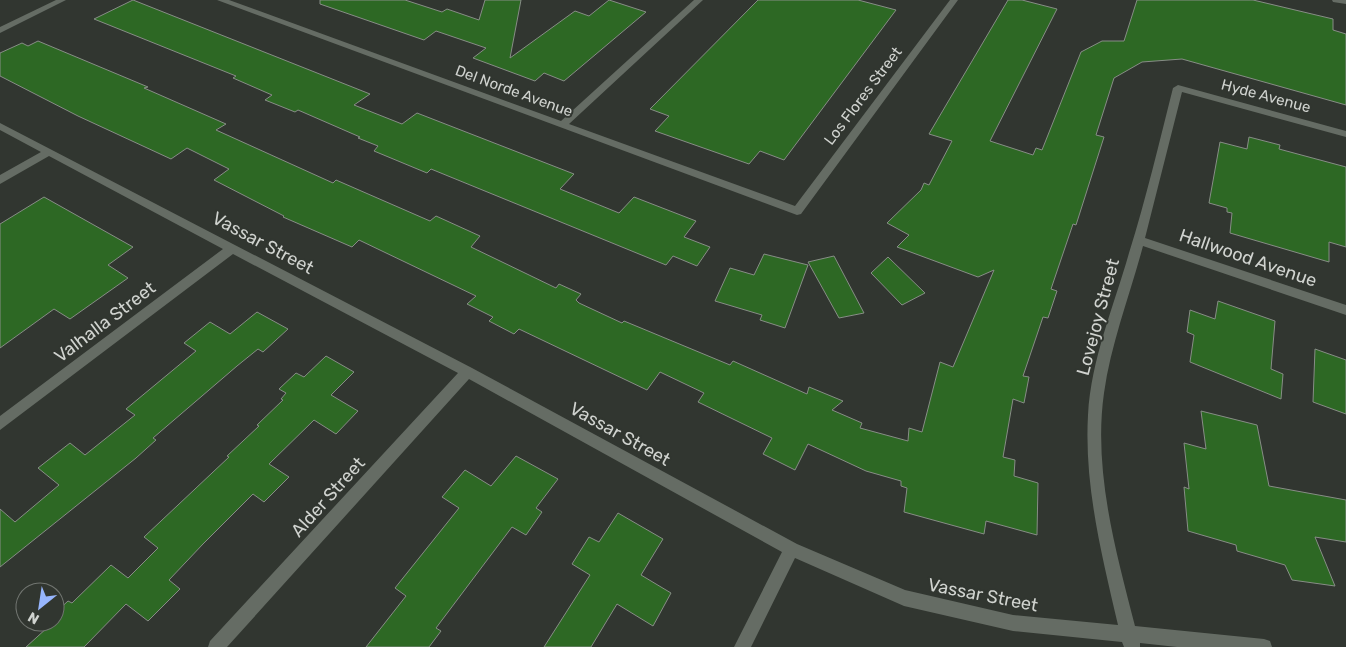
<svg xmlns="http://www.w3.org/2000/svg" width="1346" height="647" viewBox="0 0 1346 647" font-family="Rubik,sans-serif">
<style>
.building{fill:#2d6824;stroke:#878d86}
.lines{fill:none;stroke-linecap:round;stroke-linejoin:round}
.street{fill:#656c64;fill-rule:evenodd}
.labels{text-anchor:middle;stroke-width:4;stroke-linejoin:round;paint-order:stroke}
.far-street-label{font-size:15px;fill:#d0d3cf;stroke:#313630}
.street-label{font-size:18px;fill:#d0d3cf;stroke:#313630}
</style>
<rect width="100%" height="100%" fill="#313630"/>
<path class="building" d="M 133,0 L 370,94 L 354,105 L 402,124 L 417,113 L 574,174 L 560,189 L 619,213 L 634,197 L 696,221 L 684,237 L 710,247 L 697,266 L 673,256 L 666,265 L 431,169 L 427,173 L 374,151 L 378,146 L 358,138 L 360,137 L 298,110 L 295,112 L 265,100 L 272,95 L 233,78 L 236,76 L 94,19 Z
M 320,0 L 405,0 L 442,12 L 447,9 L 479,20 L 485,0 L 521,0 L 510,58 L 575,11 L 589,16 L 609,0 L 646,12 L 564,81 L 544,73 L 535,81 L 473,58 L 486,48 L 436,31 L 424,40 L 320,4 Z
M 758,0 L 858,0 L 896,10 L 784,160 L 760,151 L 749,164 L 655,131 L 669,116 L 650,109 Z
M 1008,0 L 1022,0 L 1057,9 L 990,141 L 1033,155 L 1036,148 L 1042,150 L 1081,52 L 1102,41 L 1124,41 L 1137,0 L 1253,0 L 1333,19 L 1333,30 L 1346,34 L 1346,105 L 1182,59 L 1142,62 L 1114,78 L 1096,135 L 1104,137 L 1076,225 L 1073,224 L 1051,289 L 1057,291 L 1048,318 L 1043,317 L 1023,376 L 1029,377 L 1024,403 L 1013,399 L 1003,457 L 1015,460 L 1014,476 L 1038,483 L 1037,535 L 986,521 L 984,534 L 904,512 L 907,488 L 901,486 L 901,481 L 866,471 L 808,444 L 795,470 L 763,454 L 772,438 L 698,402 L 704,393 L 660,372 L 647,390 L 519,329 L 514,334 L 489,321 L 493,317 L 467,304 L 476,296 L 359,240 L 352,247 L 283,217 L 284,216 L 214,180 L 229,169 L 187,148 L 171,159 L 78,116 L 0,76 L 0,53 L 22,43 L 28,46 L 38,41 L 148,87 L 144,88 L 226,124 L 216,130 L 333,183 L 336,180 L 430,221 L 436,216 L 480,236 L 471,247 L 556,288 L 559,284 L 581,294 L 576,300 L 579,303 L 622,323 L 624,321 L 730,365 L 733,361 L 807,394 L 809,387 L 843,401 L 832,410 L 862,423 L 860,428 L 908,441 L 909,428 L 922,432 L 940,362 L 953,367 L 994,270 L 978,277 L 897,247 L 909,235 L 887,223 L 921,190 L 924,183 L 929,185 L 952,141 L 929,134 Z
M 1249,137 L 1280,145 L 1279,149 L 1346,167 L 1346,247 L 1329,242 L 1329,262 L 1230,233 L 1232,213 L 1227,212 L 1227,208 L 1209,203 L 1220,142 L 1247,149 Z
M 44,197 L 133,247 L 108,265 L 128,278 L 70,319 L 54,309 L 0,348 L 0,224 Z
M 764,254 L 808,265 L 785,328 L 760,320 L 762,315 L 715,301 L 730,268 L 754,275 Z
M 834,256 L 864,313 L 839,318 L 808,262 Z
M 888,257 L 925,293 L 902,305 L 871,273 Z
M 1218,301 L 1275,321 L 1271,369 L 1283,374 L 1281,399 L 1190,362 L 1194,335 L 1187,332 L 1190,310 L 1215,319 Z
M 257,312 L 288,329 L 263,352 L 258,349 L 237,366 L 153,438 L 156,440 L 136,458 L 0,567 L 0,509 L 15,522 L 59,485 L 38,468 L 70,443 L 85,455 L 135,415 L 126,409 L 196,351 L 184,343 L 210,322 L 230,334 Z
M 1315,349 L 1346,360 L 1346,414 L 1313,402 Z
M 326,356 L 354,372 L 331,395 L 358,411 L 336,434 L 314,420 L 269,464 L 289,477 L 264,502 L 253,494 L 203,544 L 169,580 L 180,589 L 148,621 L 126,604 L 84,647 L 26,647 L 48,627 L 44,624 L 55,622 L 55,613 L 68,601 L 72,603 L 111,565 L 128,578 L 158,548 L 144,537 L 229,457 L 227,456 L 259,426 L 257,425 L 283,400 L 281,399 L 286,393 L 279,389 L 296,373 L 304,377 Z
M 1201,411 L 1257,425 L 1269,486 L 1346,500 L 1346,542 L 1315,537 L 1335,586 L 1292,580 L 1285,565 L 1237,551 L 1236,545 L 1188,531 L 1184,487 L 1189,489 L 1184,443 L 1206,449 Z
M 516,456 L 558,479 L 536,508 L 542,512 L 526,535 L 512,527 L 436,628 L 441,631 L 429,647 L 366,647 L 406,596 L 395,588 L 459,508 L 442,497 L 465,470 L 491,486 Z
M 618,513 L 663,539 L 641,575 L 671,593 L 653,626 L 617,604 L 591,647 L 544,647 L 590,575 L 572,564 L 589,537 L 599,542 Z"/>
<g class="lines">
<path class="street" d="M 56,0 L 66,0 L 0,33 L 0,27 Z
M 217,0 L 229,0 L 561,121 L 694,0 L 703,0 L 569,124 L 795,206 L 950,0 L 958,0 L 801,214 L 797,215 Z
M 1332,0 L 1346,0 L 1346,4 L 1333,2 Z
M 1178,85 L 1346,131 L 1346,137 L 1182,92 L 1145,238 L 1346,305 L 1346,315 L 1143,246 C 1130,295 1111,343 1104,393 C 1093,471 1116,552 1135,626 L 1264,639 L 1270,641 L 1272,647 L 1177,647 L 1140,643 L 1140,647 L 1124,647 L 1122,642 L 1013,631 L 904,606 L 795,558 L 751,647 L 734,647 L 782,552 L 469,379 L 227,647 L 208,647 L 210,641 L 458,373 L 233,254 L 0,430 L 0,416 L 223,249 L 49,156 L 0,184 L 0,175 L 41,152 L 0,130 L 0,123 L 472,368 L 797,544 L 905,590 L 1013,615 L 1118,625 C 1102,556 1084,486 1088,415 C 1091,359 1114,306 1129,253 C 1146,199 1159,143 1173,88 Z"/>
</g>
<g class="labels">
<g class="far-street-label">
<text transform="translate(514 91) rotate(20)" y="5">Del Norde Avenue</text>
<text transform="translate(863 96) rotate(-53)" y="5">Los Flores Street</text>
<text transform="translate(1266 96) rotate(15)" y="5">Hyde Avenue</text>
</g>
<g class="street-label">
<text transform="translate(263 243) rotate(28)" y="6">Vassar Street</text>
<text transform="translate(1248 258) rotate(19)" y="6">Hallwood Avenue</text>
<text transform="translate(1098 317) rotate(-75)" y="6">Lovejoy Street</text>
<text transform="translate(105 322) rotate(-37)" y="6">Valhalla Street</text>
<text transform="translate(620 434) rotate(29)" y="6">Vassar Street</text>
<text transform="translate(328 497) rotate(-48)" y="6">Alder Street</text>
<text transform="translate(983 595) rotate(11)" y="6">Vassar Street</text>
</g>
</g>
<g transform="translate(40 607) rotate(210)"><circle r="24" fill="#313630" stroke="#717570"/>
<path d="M0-4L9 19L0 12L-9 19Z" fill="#97b6fd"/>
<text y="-8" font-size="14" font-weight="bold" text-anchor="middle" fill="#d0d3cf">N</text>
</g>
</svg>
